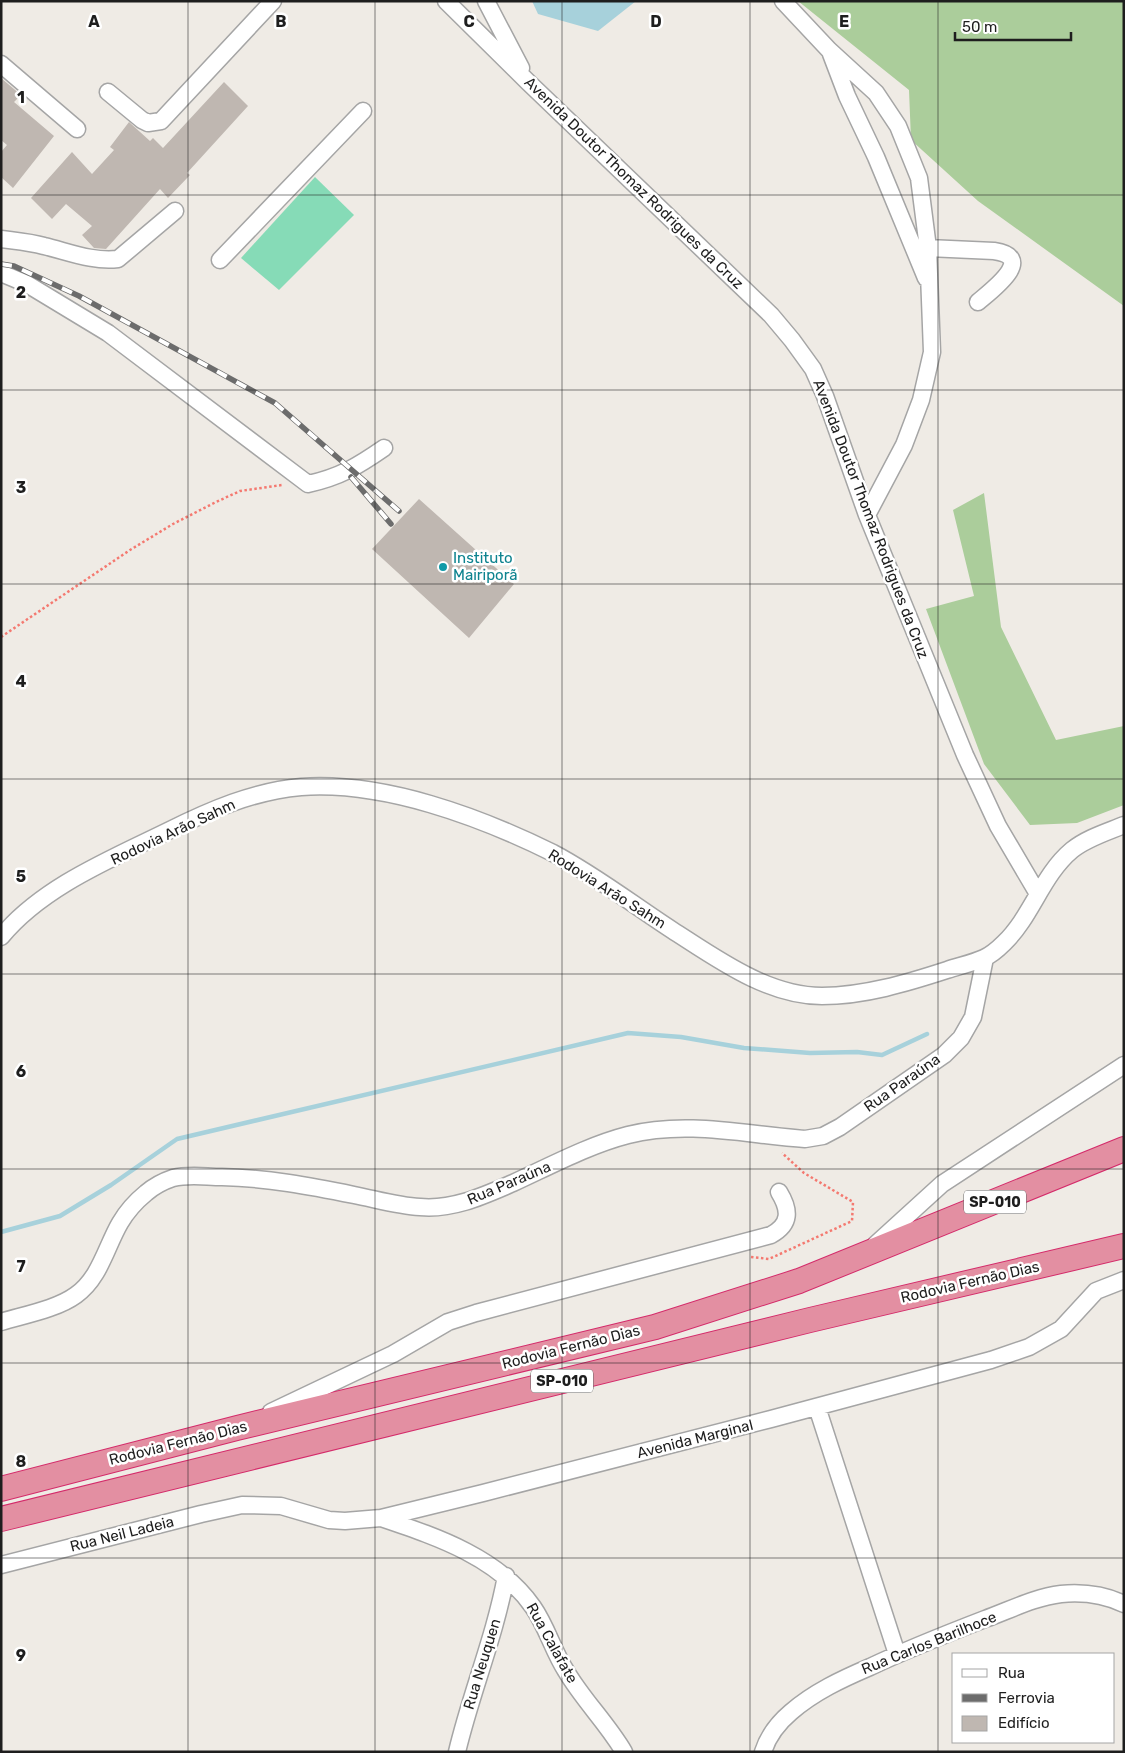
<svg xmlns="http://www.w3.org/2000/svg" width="1125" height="1753" viewBox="0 0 1125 1753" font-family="Rubik,sans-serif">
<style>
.forest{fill:#abcd9b}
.pitch{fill:#86dbb7}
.water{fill:#a7d1db}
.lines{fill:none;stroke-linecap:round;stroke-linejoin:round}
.stream{stroke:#a7d1db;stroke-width:4.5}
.building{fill:#bfb7b1}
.minor-casing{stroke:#a5a5a5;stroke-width:19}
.highway-casing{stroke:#d42b6a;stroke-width:26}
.path{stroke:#f47970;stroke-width:2.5;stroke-dasharray:2.5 2.5;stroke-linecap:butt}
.minor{stroke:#fff;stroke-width:16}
.highway{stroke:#e38fa2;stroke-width:24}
.rail-casing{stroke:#6c6c6c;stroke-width:5.5}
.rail{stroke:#fff;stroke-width:4;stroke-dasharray:11;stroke-linecap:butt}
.grid{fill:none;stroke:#1e1e1e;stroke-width:1;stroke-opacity:0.55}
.culture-dot{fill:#0f9aa8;stroke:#fff;stroke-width:2}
.labels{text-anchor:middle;stroke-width:5;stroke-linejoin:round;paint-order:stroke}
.shield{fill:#fff;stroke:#626262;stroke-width:1}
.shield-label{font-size:14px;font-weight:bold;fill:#1e1e1e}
.street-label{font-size:15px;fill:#1e1e1e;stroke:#fff}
.culture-label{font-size:15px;fill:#0d838f;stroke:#fff;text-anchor:start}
.grid-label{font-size:16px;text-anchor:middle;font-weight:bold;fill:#1e1e1e;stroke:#fff;stroke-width:5;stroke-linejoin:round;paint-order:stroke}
</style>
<rect width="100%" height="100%" fill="#efebe5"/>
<path class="forest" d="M 798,1 L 1124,1 L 1124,306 L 978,201 L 911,140 L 909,90 Z
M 984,493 L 1001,627 L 1056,740 L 1124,726 L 1124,805 L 1077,823 L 1030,825 L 984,764 L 926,609 L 974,596 L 953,510 Z"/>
<path class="pitch" d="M 315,177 L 354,215 L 279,290 L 241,258 Z"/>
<path class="water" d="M 532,1 L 636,1 L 598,31 L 538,14 Z"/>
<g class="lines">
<path class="stream" d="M 1,1232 L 60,1216 L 111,1185 L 177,1139 L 628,1033 L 681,1037 L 744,1048 L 810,1053 L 857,1052 L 882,1055 L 927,1034"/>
</g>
<path class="building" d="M 1,78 L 21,95 L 14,102 L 54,136 L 13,188 L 1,177 L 1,152 L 7,145 L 1,140 Z
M 224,82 L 248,106 L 187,173 L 190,175 L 168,198 L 160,189 L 106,249 L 94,248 L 82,235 L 92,226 L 66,204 L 52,219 L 31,198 L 72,152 L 92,174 L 114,150 L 110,147 L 129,122 L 150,141 L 153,138 L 163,148 Z
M 419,499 L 514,584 L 469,638 L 372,549 Z"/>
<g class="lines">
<defs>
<path id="minor" d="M 446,1 L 528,82 L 771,315 L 792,340 L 813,369 L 825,396 L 867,515 L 965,755 L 998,826 L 1038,894
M 486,1 L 521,68
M 783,1 L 829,50 L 876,93 L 898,126 L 919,178 L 928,248 L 932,352 L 921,400 L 904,445 L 867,515
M 831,54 L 847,96 L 876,157 L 926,278
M 1,64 L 77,129
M 108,92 L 142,120 L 148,123 L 161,121 L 273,1
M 1,239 C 16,241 30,242 44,246 C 69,252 93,262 118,259 L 175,211
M 928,248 L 994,251 C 1037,257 992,290 978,302
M 220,260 L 363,111
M 1,273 L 27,284 L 108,333 L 308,484 C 340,477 358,466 384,448
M 1,937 C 42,887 111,859 168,831 C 210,810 254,791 301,787 C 384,781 480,817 553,853 C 595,875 632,904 672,930 C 716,958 767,996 822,996 C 864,996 907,983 947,970 C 959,966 973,963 984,958 C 991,955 999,948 1004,943 C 1032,916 1042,875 1072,850 C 1087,838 1107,832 1124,825
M 875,1245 L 942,1184 L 1124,1065
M 1,1322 C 24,1315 57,1309 76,1295 C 100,1278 106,1247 120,1223 C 127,1211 135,1202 146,1193 C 153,1187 164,1181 173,1178 C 189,1174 206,1177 222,1177 C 267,1178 310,1186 354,1195 C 375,1199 398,1206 420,1207 C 453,1210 483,1196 513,1183 C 550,1166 589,1145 628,1135 C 687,1120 747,1135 805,1139 L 823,1136 L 840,1127 L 944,1055 L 961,1038 L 973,1017 L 985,958
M 817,1407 L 897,1654
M 271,1412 L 393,1354 L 448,1322 L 476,1313 L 771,1235 C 791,1224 790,1210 779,1192
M 381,1518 C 437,1537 498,1557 533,1607 C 547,1627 553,1651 566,1671 C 583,1700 607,1723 624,1752
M 1,1565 L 201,1514 L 242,1505 L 281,1506 L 329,1520 L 345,1521 L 381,1518 L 483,1493 L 771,1419 L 991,1360 L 1029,1347 L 1061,1329 L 1096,1291 L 1124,1280
M 457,1752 C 471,1693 495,1636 506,1576
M 763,1752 C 768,1736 778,1723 791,1712 C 814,1692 842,1679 870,1667 C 908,1649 946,1634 985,1619 C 1010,1610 1035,1597 1061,1594 C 1082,1592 1105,1595 1124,1604"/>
<path id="highway" d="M 1,1489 L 237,1428 L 655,1327 L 799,1281 L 1124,1149
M 1,1519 L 810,1320 L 1124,1246"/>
</defs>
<use href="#minor" class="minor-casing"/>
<use href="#highway" class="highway-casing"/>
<path class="path" d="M 1,637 L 130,550 L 173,524 L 216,502 L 240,491 L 282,485
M 751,1257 L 769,1259 L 852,1221 L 853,1202 L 804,1173 L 782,1153"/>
<use href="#minor" class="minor"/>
<use href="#highway" class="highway"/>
<defs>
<path id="rail" d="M 1,264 L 14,266 L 79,296 L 275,403 L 399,511
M 351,477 L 391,524"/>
</defs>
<use href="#rail" class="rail-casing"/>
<use href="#rail" class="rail"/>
</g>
<path class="grid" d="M 188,1 L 188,1752M 375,1 L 375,1752M 562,1 L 562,1752M 750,1 L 750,1752M 938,1 L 938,1752M 1,195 L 1124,195M 1,390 L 1124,390M 1,584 L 1124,584M 1,779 L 1124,779M 1,974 L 1124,974M 1,1169 L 1124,1169M 1,1363 L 1124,1363M 1,1558 L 1124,1558"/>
<circle class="culture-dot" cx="443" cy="567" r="5"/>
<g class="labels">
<g class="shield">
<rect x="964" y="1190.5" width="62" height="23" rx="4"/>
<rect x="531" y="1369.5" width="62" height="23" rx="4"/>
</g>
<g class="shield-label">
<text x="995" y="1207">SP-010</text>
<text x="562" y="1386">SP-010</text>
</g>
<g class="street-label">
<text transform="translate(634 183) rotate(44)" y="5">Avenida Doutor Thomaz Rodrigues da Cruz</text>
<text transform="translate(871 519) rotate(69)" y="5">Avenida Doutor Thomaz Rodrigues da Cruz</text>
<text transform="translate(173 832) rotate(-25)" y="5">Rodovia Arão Sahm</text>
<text transform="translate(607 889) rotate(32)" y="5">Rodovia Arão Sahm</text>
<text transform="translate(902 1083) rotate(-35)" y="5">Rua Paraúna</text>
<text transform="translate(509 1183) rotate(-23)" y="5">Rua Paraúna</text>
<text transform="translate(970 1282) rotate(-13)" y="5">Rodovia Fernão Dias</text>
<text transform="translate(571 1347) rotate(-14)" y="5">Rodovia Fernão Dias</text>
<text transform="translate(695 1439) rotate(-14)" y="5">Avenida Marginal</text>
<text transform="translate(178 1443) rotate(-14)" y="5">Rodovia Fernão Dias</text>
<text transform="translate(122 1534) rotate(-14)" y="5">Rua Neil Ladeia</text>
<text transform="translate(552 1643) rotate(61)" y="5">Rua Calafate</text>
<text transform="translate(929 1643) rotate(-22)" y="5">Rua Carlos Barilhoce</text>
<text transform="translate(482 1664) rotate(-73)" y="5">Rua Neuquen</text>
</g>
<g class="culture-label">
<text x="453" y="563">Instituto<tspan x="453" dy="17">Mairiporã</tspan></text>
</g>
</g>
<g class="grid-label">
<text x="94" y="27">A</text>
<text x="281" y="27">B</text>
<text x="469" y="27">C</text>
<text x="656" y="27">D</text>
<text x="844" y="27">E</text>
<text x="21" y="103">1</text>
<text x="21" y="298">2</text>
<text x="21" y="493">3</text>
<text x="21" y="687">4</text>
<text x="21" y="882">5</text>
<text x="21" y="1077">6</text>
<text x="21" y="1272">7</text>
<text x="21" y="1467">8</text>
<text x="21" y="1661">9</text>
</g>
<rect width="1125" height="1753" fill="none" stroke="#1e1e1e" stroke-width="5"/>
<rect x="952" y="1653" width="162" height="90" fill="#ffffff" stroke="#a5a5a5"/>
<rect x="962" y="1669" width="25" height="8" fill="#ffffff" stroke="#a5a5a5"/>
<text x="998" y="1678" font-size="15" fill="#1e1e1e">Rua</text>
<rect x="962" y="1694" width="25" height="8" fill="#6c6c6c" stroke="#a5a5a5"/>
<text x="998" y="1703" font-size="15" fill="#1e1e1e">Ferrovia</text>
<rect x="962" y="1716" width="25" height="15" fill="#bfb7b1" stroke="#a5a5a5"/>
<text x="998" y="1728" font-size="15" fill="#1e1e1e">Edifício</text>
<path d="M955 32v8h116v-8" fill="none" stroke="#1e1e1e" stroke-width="2.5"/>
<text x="962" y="32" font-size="15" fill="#1e1e1e" stroke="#ffffff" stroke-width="4" paint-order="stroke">50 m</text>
</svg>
